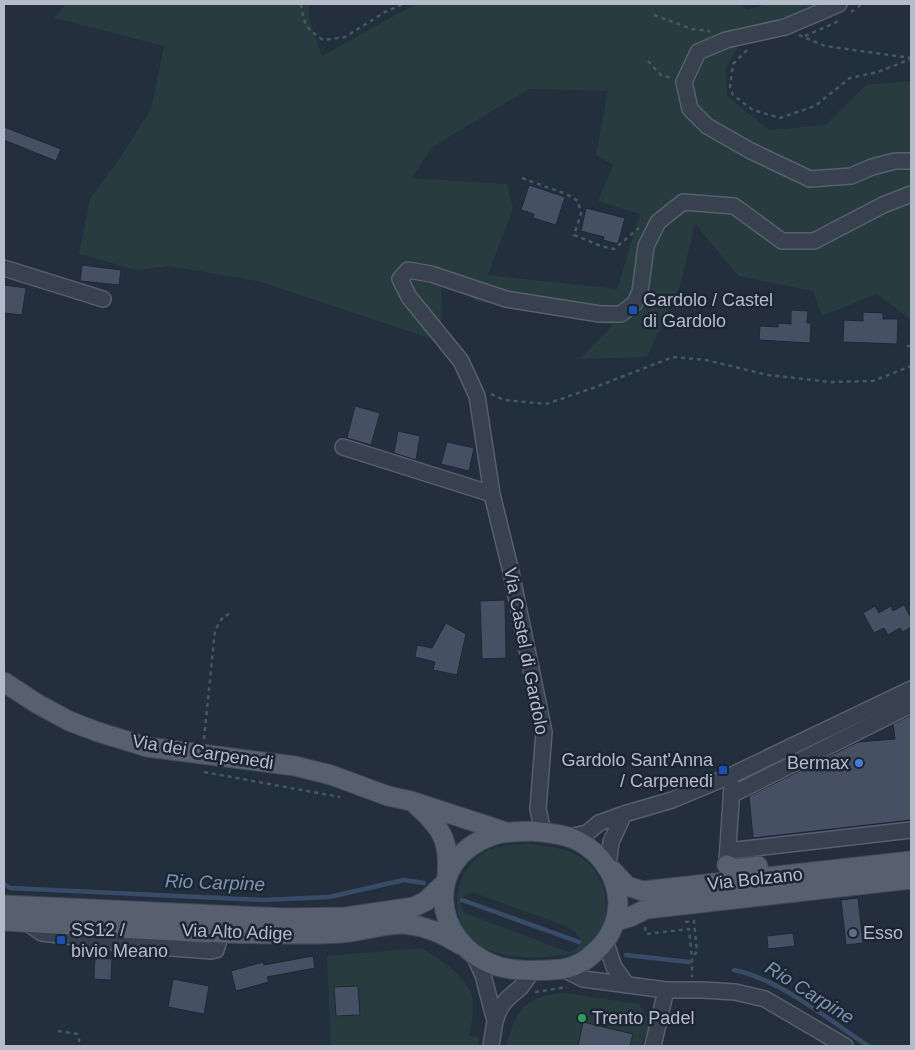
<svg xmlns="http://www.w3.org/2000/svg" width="915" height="1050" viewBox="0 0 915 1050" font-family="Helvetica,sans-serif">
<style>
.green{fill:#263c3f;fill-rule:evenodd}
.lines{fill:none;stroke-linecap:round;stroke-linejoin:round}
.stream{stroke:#394c67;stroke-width:4.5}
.building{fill:#455162;stroke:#1f2835}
.minor-casing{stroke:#565f6c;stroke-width:18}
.major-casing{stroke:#414a57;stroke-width:21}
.path{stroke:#44595c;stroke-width:2.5;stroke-dasharray:4 4;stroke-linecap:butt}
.minor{stroke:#38414e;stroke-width:15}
.major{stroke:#56606e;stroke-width:19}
.transit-dot{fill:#1a4fb4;stroke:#1d2633;stroke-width:2}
.shop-dot{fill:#3f7fe0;stroke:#1d2633;stroke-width:2}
.service-dot{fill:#5c6f8a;stroke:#1d2633;stroke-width:2}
.leisure-dot{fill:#2e9e5b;stroke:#1d2633;stroke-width:2}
.labels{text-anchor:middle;stroke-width:5;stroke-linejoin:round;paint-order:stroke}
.poi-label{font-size:18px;fill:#b4bcc9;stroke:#1d2633;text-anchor:start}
.street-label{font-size:18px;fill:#b4bcc9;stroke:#1d2633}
.water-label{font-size:19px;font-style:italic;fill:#7c92b1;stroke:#1d2633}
</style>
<rect width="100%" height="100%" fill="#242f3e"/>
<path class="green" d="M 66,4 L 309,4 L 309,18 L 322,56 L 412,6 L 420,4 L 740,4 L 747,9 L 768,4 L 826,4 L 745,35 L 726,67 L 727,96 L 769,130 L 825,125 L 866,85 L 911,81 L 911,320 L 877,294 L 822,316 L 813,291 L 739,276 L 695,224 L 680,286 L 647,357 L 580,359 L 613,325 L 475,301 L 441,269 L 442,318 L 435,340 L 258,281 L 169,266 L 137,270 L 79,254 L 90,199 L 120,158 L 151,109 L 164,46 L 54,18 ZM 529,89 L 608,91 L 596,155 L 613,165 L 598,201 L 640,214 L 617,289 L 488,275 L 513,208 L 507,184 L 412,178 L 432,147 Z
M 526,844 C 544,846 565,847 581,857 C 610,877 617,926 585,948 C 577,954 567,955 557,956 C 532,959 501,958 479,945 C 446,924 452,870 485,852 C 497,845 512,845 526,844 ZM 472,892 L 568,927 L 575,932 L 580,938 L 578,947 L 569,952 L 465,913 L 461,905 L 464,896 Z
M 421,948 C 439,959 458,970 469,989 C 476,999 472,1024 469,1036 L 479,1038 L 478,1046 L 331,1046 L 327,956 Z
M 564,993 L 639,1004 L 650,1023 L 642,1046 L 506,1046 C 517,1009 523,997 564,993 Z"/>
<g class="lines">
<path class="stream" d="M 4,884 L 10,888 L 263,900 L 329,897 L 404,880 L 424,883
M 462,900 L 579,942
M 626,955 L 689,962
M 734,970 C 782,980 827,1019 868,1046"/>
</g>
<path class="building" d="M 4,127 L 61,149 L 56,161 L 4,140 Z
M 529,185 L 565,197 L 556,225 L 533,218 L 534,214 L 521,210 Z
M 586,208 L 625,218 L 618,244 L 603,240 L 604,237 L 581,231 Z
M 82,265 L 121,270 L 119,285 L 80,281 Z
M 4,285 L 26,288 L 22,315 L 4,313 Z
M 791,310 L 808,311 L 807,323 L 811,323 L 810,343 L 759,340 L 760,326 L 778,327 L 778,323 L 791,324 Z
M 863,312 L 883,313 L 883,319 L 898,319 L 897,344 L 843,342 L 844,320 L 863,321 Z
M 355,406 L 380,413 L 371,445 L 347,438 Z
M 398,431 L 420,436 L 416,460 L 394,453 Z
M 447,442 L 474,448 L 469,471 L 441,464 Z
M 505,600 L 506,658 L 482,659 L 480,601 Z
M 904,605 L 911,618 L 911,627 L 903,632 L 900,628 L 888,635 L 884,628 L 874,633 L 863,613 L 875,606 L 879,613 L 891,606 L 893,611 Z
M 446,623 L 466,634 L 457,675 L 433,670 L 435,662 L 415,657 L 417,645 L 432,648 Z
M 911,715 L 911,820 L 753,838 L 749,796 L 858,742 L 895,739 L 893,724 Z
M 858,898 L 863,943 L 846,945 L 841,900 Z
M 793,933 L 795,946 L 768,949 L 767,936 Z
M 313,956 L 315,968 L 267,977 L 269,982 L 236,991 L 231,971 L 263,962 L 264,965 Z
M 95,958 L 112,959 L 111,980 L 94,979 Z
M 173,979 L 209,986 L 204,1014 L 168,1007 Z
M 358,986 L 360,1015 L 336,1016 L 334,987 Z
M 583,1022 L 633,1034 L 630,1046 L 578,1046 Z"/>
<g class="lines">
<defs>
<path id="minor" d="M 839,4 L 785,27 L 726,40 L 698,52 L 684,82 L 690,109 L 707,126 L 751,151 L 810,179 L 851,176 L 872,167 L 895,161 L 911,161
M 4,268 L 103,299
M 343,447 L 492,494
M 731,795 L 911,705
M 543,832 L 538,809 L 544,732 L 511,572 L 492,494 L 477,396 L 461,361 L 409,297 L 400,279 L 408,270 L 431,274 L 506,299 L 600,314 L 621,314 L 635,303 L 640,292 L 646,246 L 658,222 L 683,202 L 734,206 L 782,241 L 814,241 L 883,205 L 911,194
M 569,837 L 587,833 L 599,823 L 624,814 L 672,800 L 732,775 L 911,689
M 728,851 L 911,830
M 727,861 L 732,786
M 608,866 L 611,842 L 624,814
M 26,922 L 42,933 L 146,946 L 211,951 L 216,950 L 221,932
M 606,943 L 614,967 L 627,985
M 473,953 L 483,975 L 495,1021
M 563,969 L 583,979 L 666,990 L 703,990 L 735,992 L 765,999 L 845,1046
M 491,1046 L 495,1021 L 500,1008 L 507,999 L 521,987 L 533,970
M 653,1046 L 666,990"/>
<path id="major" d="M 4,682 L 36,703 L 69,721 L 98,732 L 147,747 L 295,766 L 331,775 L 388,796 L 411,801 L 506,832
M 416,805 C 442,828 450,841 447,876
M 532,831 C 547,833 566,834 580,842 C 622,866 632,919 595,952 C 586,961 575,967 562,969 C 543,971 512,972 494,965 C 431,941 424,860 491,836 C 504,831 518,832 532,831 Z
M 727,865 L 734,869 L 758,866
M 612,870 L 627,886 L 643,891 L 911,861
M 4,905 L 285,918 L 346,917 L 414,907 L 426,901 L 444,884
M 4,921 C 106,927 208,935 311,934 C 325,934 341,934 356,931 C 372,929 388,923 405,924 C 425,926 444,934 461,945
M 616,921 L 630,917 L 646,909 L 911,879"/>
</defs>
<use href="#minor" class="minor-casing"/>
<use href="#major" class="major-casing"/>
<path class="path" d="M 301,4 C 304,25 306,28 323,40 L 345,37 L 385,12 L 403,4
M 851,12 L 862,4
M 654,15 L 692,29 L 710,31
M 799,35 L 825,46 L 911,58
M 805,36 L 839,21
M 747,50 L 733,64 L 730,87 L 733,95 L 753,110 L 780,118 L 815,106 L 850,78 L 878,72 L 911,59
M 648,61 L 661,75 L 671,78
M 522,178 L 566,194 L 578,201 L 581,214 L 574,235 L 601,246 L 614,249 L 639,228
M 907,346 L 911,346
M 491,394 L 504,400 L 546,404 L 593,388 L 673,357 L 706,360 L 768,375 L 830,382 L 873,381 L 911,366
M 204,739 L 215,630 L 223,617 L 229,614
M 204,772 L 340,797
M 685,922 L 694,921 L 697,951 L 693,957
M 645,927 L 646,934 L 689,929 L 692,958 L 692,977
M 535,992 L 567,987
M 58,1031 L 77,1034 L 79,1038 L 79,1046"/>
<use href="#minor" class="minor"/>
<use href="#major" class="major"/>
</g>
<g class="transit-dot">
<rect x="628" y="305" width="10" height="10" rx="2.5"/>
<rect x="718" y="765" width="10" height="10" rx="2.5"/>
<rect x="56" y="935" width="10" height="10" rx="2.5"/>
</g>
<circle class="shop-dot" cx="859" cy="763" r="5"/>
<circle class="service-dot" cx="853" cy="933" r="5"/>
<circle class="leisure-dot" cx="582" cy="1018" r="5"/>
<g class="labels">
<g class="poi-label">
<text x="643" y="306">Gardolo / Castel<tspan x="643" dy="21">di Gardolo</tspan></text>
<text x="713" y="766" text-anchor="end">Gardolo Sant'Anna<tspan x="713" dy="21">/ Carpenedi</tspan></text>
<text x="849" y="769" text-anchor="end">Bermax</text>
<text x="71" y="936">SS12 /<tspan x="71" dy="21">bivio Meano</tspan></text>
<text x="863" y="939">Esso</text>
<text x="592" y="1024">Trento Padel</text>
</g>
<g class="street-label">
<text transform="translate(526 651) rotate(79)" y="6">Via Castel di Gardolo</text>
<text transform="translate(203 752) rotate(9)" y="6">Via dei Carpenedi</text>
<text transform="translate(755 879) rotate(-6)" y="6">Via Bolzano</text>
<text transform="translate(237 932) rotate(2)" y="6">Via Alto Adige</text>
</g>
<g class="water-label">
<text transform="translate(215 882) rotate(2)" y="7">Rio Carpine</text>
<text transform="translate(810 992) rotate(32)" y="7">Rio Carpine</text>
</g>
</g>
<rect width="915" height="1050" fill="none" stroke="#b4bcc9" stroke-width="10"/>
</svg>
